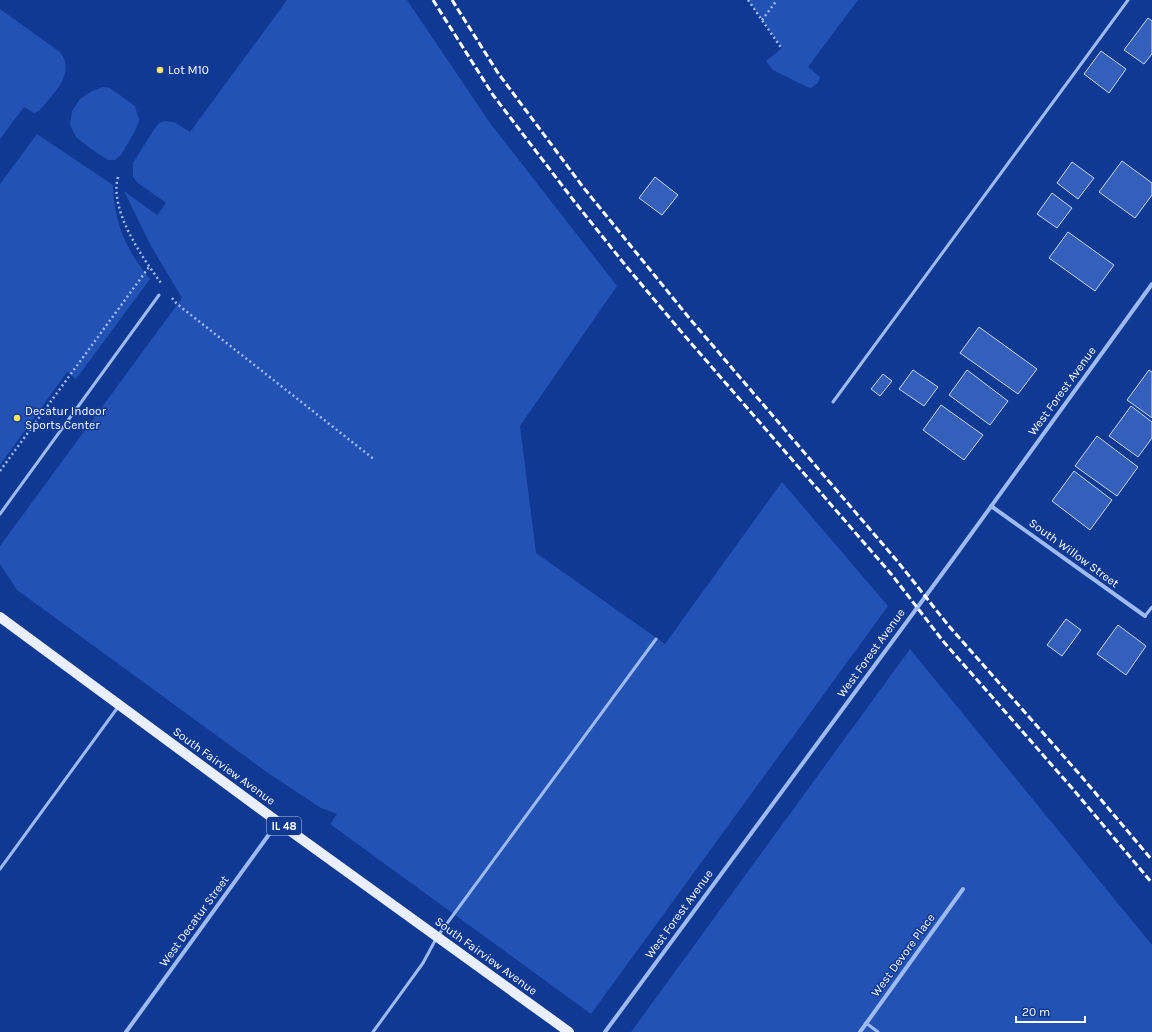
<svg xmlns="http://www.w3.org/2000/svg" width="1152" height="1032" viewBox="0 0 1152 1032" font-family="Karla,sans-serif">
<style>
.green{fill:#2252b3}
.building{fill:#3460bb;stroke:#c5d8fe}
.lines{fill:none;stroke-linecap:round;stroke-linejoin:round}
.path{stroke:#9dbaf3;stroke-width:2.5;stroke-dasharray:2 3;stroke-linecap:butt}
.service{stroke:#9dbaf3;stroke-width:3}
.minor{stroke:#9dbaf3;stroke-width:4}
.primary{stroke:#eaefff;stroke-width:10}
.rail{stroke:#fff;stroke-width:3;stroke-dasharray:7 3;stroke-linecap:butt}
.poi-dot{fill:#ffe560;stroke:#103994;stroke-width:1.5}
.labels{text-anchor:middle;stroke-width:3;stroke-linejoin:round;paint-order:stroke}
.shield{fill:#103994;stroke:#b7c4df;stroke-width:1}
.shield-label{font-size:11px;font-weight:bold;fill:#fff}
.poi-label{font-size:12px;fill:#fff;stroke:#103994;text-anchor:start}
.street-label{font-size:12px;fill:#fff;stroke:#103994}
</style>
<rect width="100%" height="100%" fill="#103994"/>
<path class="green" d="M 287,0 L 407,0 L 490,123 L 617,286 L 520,426 L 536,553 L 665,644 L 782,482 L 888,606 L 591,1014 L 330,824 L 337,814 L 321,808 L 268,773 L 17,590 L 0,564 L 0,546 L 182,298 L 151,246 L 124,191 L 157,215 L 166,203 L 138,183 L 133,177 L 133,163 L 155,128 L 159,123 L 165,121 L 174,122 L 190,132 Z
M 748,0 L 858,0 L 808,67 L 820,77 L 818,83 L 811,88 L 807,87 L 773,70 L 766,61 L 782,48 Z
M 0,9 L 60,52 C 77,73 52,95 39,111 L 34,113 L 24,107 L 0,139 Z
M 103,87 L 110,88 L 135,106 L 139,120 L 135,131 L 121,155 L 115,160 L 108,160 L 91,149 L 76,137 L 70,125 L 72,111 L 80,99 L 92,91 Z
M 37,134 L 113,185 C 114,222 126,250 150,279 L 76,379 L 67,372 L 0,465 L 0,184 Z
M 910,649 L 1152,945 L 1152,1032 L 631,1032 Z"/>
<path class="building" d="M 1148,18 L 1152,21 L 1152,54 L 1144,64 L 1124,50 Z
M 1101,51 L 1126,69 L 1109,93 L 1084,74 Z
M 1122,161 L 1152,183 L 1152,195 L 1135,218 L 1099,192 Z
M 1072,162 L 1094,178 L 1078,199 L 1057,183 Z
M 655,177 L 678,195 L 662,215 L 639,198 Z
M 1052,193 L 1072,208 L 1057,228 L 1037,214 Z
M 1068,232 L 1114,265 L 1095,291 L 1049,258 Z
M 979,327 L 1037,369 L 1018,394 L 960,353 Z
M 913,370 L 938,387 L 924,406 L 899,389 Z
M 967,370 L 1008,401 L 990,425 L 949,395 Z
M 1149,370 L 1152,372 L 1152,418 L 1127,400 Z
M 883,374 L 892,381 L 880,396 L 871,389 Z
M 941,405 L 983,435 L 964,460 L 923,430 Z
M 1131,406 L 1152,422 L 1152,438 L 1138,457 L 1109,436 Z
M 1097,436 L 1138,467 L 1117,496 L 1075,466 Z
M 1074,471 L 1112,500 L 1090,530 L 1052,501 Z
M 1066,619 L 1081,630 L 1062,656 L 1047,645 Z
M 1118,625 L 1146,646 L 1126,675 L 1097,654 Z"/>
<g class="lines">
<path class="path" d="M 748,0 L 782,49
M 762,20 L 777,0
M 118,177 C 109,210 142,257 161,283
M 172,298 L 177,304 L 375,460
M 0,471 L 149,267"/>
<path class="service" d="M 833,402 L 1128,0
M 0,514 L 159,295
M 1145,616 L 1152,607
M 0,869 L 118,707
M 866,1023 L 878,1032
M 373,1032 L 423,963 L 437,937 L 656,639"/>
<path class="minor" d="M 991,506 L 1145,616
M 126,1032 L 278,822
M 605,1032 L 953,559 L 1152,284
M 860,1032 L 963,889"/>
<path class="primary" d="M 0,617 L 278,822 L 569,1032"/>
<path class="rail" d="M 433,0 L 493,95 L 574,201 L 626,266 L 684,335 L 892,575 L 943,641 L 1072,788 L 1152,883
M 452,0 L 498,73 L 583,187 L 690,319 L 898,562 L 948,625 L 1081,776 L 1152,860"/>
</g>
<g class="poi-dot">
<circle cx="160" cy="70" r="4"/>
<circle cx="17" cy="418" r="4"/>
</g>
<g class="labels">
<rect class="shield" x="267" y="817" width="34" height="18" rx="3"/>
<g class="shield-label">
<text x="284" y="830">IL 48</text>
</g>
<g class="poi-label">
<text x="168" y="74">Lot M10</text>
<text x="25" y="415">Decatur Indoor<tspan x="25" dy="14">Sports Center</tspan></text>
</g>
<g class="street-label">
<text transform="translate(1062 391) rotate(-54)" y="4">West Forest Avenue</text>
<text transform="translate(1074 553) rotate(36)" y="4">South Willow Street</text>
<text transform="translate(871 653) rotate(-54)" y="4">West Forest Avenue</text>
<text transform="translate(224 766) rotate(36)" y="4">South Fairview Avenue</text>
<text transform="translate(679 914) rotate(-54)" y="4">West Forest Avenue</text>
<text transform="translate(194 921) rotate(-54)" y="4">West Decatur Street</text>
<text transform="translate(903 955) rotate(-54)" y="4">West Devore Place</text>
<text transform="translate(486 956) rotate(36)" y="4">South Fairview Avenue</text>
</g>
</g>
<path d="M1016 1016v6h69v-6" fill="none" stroke="#ffffff" stroke-width="2"/>
<text x="1022" y="1016" font-size="12" fill="#ffffff" stroke="#103994" stroke-width="3" paint-order="stroke">20 m</text>
</svg>
